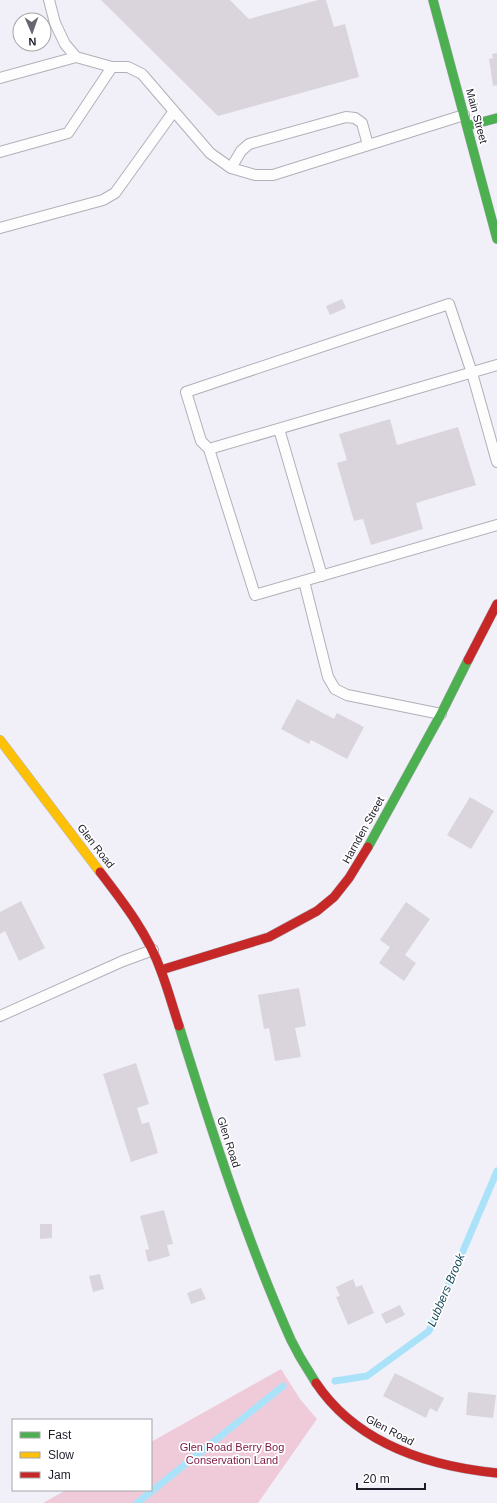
<svg xmlns="http://www.w3.org/2000/svg" width="497" height="1503" viewBox="0 0 497 1503" font-family="Helvetica,sans-serif">
<style>
.green{fill:#efcbd9}
.lines{fill:none;stroke-linecap:round;stroke-linejoin:round}
.stream{stroke:#aae3f9;stroke-width:7}
.building{fill:#dad5dd}
.lane-casing{stroke:#b1b0b9;stroke-width:12}
.fast-casing{stroke:#b1b0b9;stroke-width:10}
.slow-casing{stroke:#b1b0b9;stroke-width:10}
.jam-casing{stroke:#b1b0b9;stroke-width:10}
.lane{stroke:#fdfdfe;stroke-width:10}
.fast{stroke:#4caf50;stroke-width:9}
.slow{stroke:#ffc107;stroke-width:9}
.jam{stroke:#c62828;stroke-width:9}
.labels{text-anchor:middle;stroke-width:3.5;stroke-linejoin:round;paint-order:stroke}
.street-label{font-size:11px;fill:#1f1d29;stroke:#fff}
.park-label{font-size:11px;fill:#7d1743;stroke:#fff}
.water-label{font-size:12px;font-style:italic;fill:#184857;stroke:#fff}
</style>
<rect width="100%" height="100%" fill="#f1f0f8"/>
<path class="green" d="M 281,1369 L 300,1399 L 317,1419 L 258,1503 L 43,1503 L 66,1490 L 151,1490 L 151,1442 Z"/>
<g class="lines">
<path class="stream" d="M 335,1381 L 367,1376 L 429,1331 L 497,1171
M 137,1503 L 283,1386"/>
</g>
<path class="building" d="M 101,0 L 230,0 L 249,19 L 318,0 L 326,0 L 334,27 L 345,24 L 359,77 L 218,116 Z
M 497,53 L 497,85 L 493,86 L 489,59 L 493,58 L 492,54 Z
M 342,299 L 346,308 L 330,315 L 326,306 Z
M 390,419 L 397,445 L 458,427 L 476,485 L 416,503 L 423,529 L 371,545 L 363,519 L 354,521 L 337,463 L 347,460 L 339,434 Z
M 297,699 L 334,719 L 337,713 L 364,727 L 347,759 L 311,740 L 309,744 L 281,729 Z
M 470,797 L 494,811 L 471,849 L 447,835 Z
M 21,901 L 45,948 L 19,961 L 5,931 L 0,934 L 0,912 Z
M 406,902 L 430,919 L 405,955 L 416,963 L 404,981 L 379,963 L 390,947 L 380,940 Z
M 299,988 L 306,1026 L 295,1028 L 301,1057 L 275,1061 L 269,1028 L 264,1029 L 258,995 Z
M 136,1063 L 149,1104 L 137,1108 L 142,1124 L 149,1122 L 158,1153 L 131,1162 L 103,1074 Z
M 164,1210 L 173,1244 L 167,1245 L 170,1256 L 148,1262 L 145,1250 L 149,1249 L 140,1216 Z
M 40,1224 L 52,1224 L 52,1238 L 40,1239 Z
M 100,1274 L 104,1289 L 93,1292 L 89,1276 Z
M 353,1279 L 356,1287 L 362,1285 L 374,1313 L 348,1325 L 336,1297 L 340,1296 L 336,1287 Z
M 201,1288 L 206,1299 L 191,1304 L 187,1293 Z
M 400,1305 L 405,1315 L 386,1324 L 381,1314 Z
M 395,1373 L 444,1398 L 437,1412 L 430,1408 L 426,1418 L 383,1396 Z
M 468,1392 L 496,1395 L 493,1418 L 466,1415 Z"/>
<g class="lines">
<defs>
<path id="lane" d="M 49,0 L 55,23 L 65,44 L 76,57 L 112,67 L 128,67 L 142,74 L 210,153 L 231,168 L 255,175 L 273,175 L 464,115
M 0,78 L 76,57
M 0,152 L 68,133 L 112,67
M 231,168 L 241,151 L 249,144 L 346,117 L 355,118 L 362,123 L 368,145
M 0,228 L 103,200 L 115,193 L 174,111
M 497,365 L 209,449 L 255,595 L 497,525
M 279,429 L 322,576
M 209,449 L 201,441 L 186,392 L 449,304 L 472,373 L 497,462
M 304,581 L 328,677 L 335,689 L 347,695 L 441,714
M 0,1016 L 123,961 L 153,950"/>
<path id="fast" d="M 433,0 L 497,239
M 467,126 L 497,118
M 368,847 L 441,714 L 468,660
M 179,1026 C 212,1132 246,1239 291,1340 L 300,1357 L 316,1383"/>
<path id="slow" d="M 0,740 L 100,872"/>
<path id="jam" d="M 468,660 L 497,604
M 100,872 C 123,902 148,934 161,971 C 168,989 173,1008 179,1026
M 161,970 L 269,937 L 317,911 L 334,897 L 349,878 L 368,847
M 316,1383 C 357,1444 427,1466 497,1473"/>
</defs>
<use href="#lane" class="lane-casing"/>
<use href="#fast" class="fast-casing"/>
<use href="#slow" class="slow-casing"/>
<use href="#jam" class="jam-casing"/>
<use href="#lane" class="lane"/>
<use href="#fast" class="fast"/>
<use href="#slow" class="slow"/>
<use href="#jam" class="jam"/>
</g>
<g class="labels">
<g class="street-label">
<text transform="translate(477 116) rotate(75)" y="4">Main Street</text>
<text transform="translate(363 830) rotate(-61)" y="4">Harnden Street</text>
<text transform="translate(96 846) rotate(52)" y="4">Glen Road</text>
<text transform="translate(229 1142) rotate(72)" y="4">Glen Road</text>
<text transform="translate(390 1430) rotate(28)" y="4">Glen Road</text>
</g>
<g class="park-label">
<text x="232" y="1451">Glen Road Berry Bog<tspan x="232" dy="13">Conservation Land</tspan></text>
</g>
<g class="water-label">
<text transform="translate(446 1290) rotate(-67)" y="4">Lubbers Brook</text>
</g>
</g>
<rect x="12" y="1419" width="140" height="72" fill="#ffffff" stroke="#a5a5a9"/>
<rect x="20" y="1432" width="20" height="6" fill="#4caf50" stroke="#a5a5a9"/>
<text x="48" y="1439" font-size="12" fill="#1f1d29">Fast</text>
<rect x="20" y="1452" width="20" height="6" fill="#ffc107" stroke="#a5a5a9"/>
<text x="48" y="1459" font-size="12" fill="#1f1d29">Slow</text>
<rect x="20" y="1472" width="20" height="6" fill="#c62828" stroke="#a5a5a9"/>
<text x="48" y="1479" font-size="12" fill="#1f1d29">Jam</text>
<g transform="translate(32 32) rotate(178)"><circle r="19" fill="#ffffff" stroke="#a5a5a9"/>
<path d="M0-3L7 15L0 10L-7 15Z" fill="#686771"/>
<text y="-6" font-size="11" font-weight="bold" text-anchor="middle" fill="#1f1d29">N</text>
</g>
<path d="M357 1483v6h68v-6" fill="none" stroke="#1f1d29" stroke-width="2"/>
<text x="363" y="1483" font-size="12" fill="#1f1d29" stroke="#ffffff" stroke-width="3" paint-order="stroke">20 m</text>
</svg>
